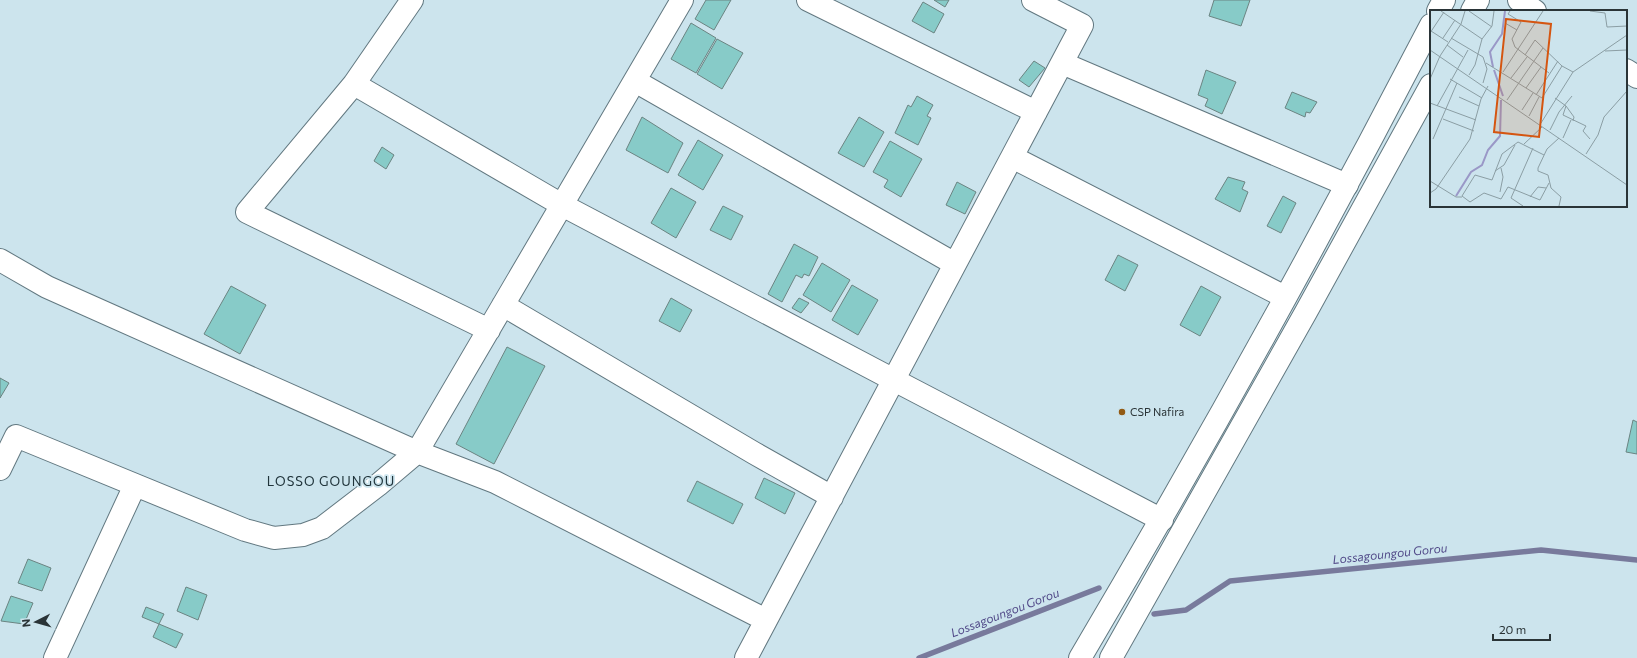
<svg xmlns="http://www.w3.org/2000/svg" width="1637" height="658" viewBox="0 0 1637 658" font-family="Commissioner,sans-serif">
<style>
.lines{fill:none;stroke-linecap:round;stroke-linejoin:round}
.stream{stroke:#787a9c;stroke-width:5.5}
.building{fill:#87cbc8;stroke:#6b8482}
.minor-casing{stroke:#627880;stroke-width:24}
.major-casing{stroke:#627880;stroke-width:24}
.minor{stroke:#fff;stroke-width:22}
.major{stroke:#fff;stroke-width:22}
.poi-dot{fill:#925a13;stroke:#cce4ed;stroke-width:1.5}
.labels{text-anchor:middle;stroke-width:3.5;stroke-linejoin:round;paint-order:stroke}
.poi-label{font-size:11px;fill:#2a3437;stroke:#cce4ed;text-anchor:start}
.water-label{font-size:12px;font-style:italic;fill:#524b89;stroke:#cce4ed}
.quarter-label{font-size:13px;letter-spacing:1px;fill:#20343b;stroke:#cce4ed}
.inset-river{fill:none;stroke:#9a98c7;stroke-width:2}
.inset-road{fill:none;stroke:#8b9ea4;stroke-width:1}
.view{fill:#d55510;fill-opacity:0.15;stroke:#d55510;stroke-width:2}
.inset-edge{fill:none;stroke:#2a3437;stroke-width:2}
</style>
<rect width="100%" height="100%" fill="#cce4ed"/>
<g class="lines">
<path class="stream" d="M 1154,614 L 1186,610 L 1230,581 L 1541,550 L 1637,560
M 919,658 L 1099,588"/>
</g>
<path class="building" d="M 706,0 L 731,0 L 714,30 L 695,19 Z
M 934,0 L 949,0 L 945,7 Z
M 1214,0 L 1250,0 L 1241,26 L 1209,16 Z
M 923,2 L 944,14 L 934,33 L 912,21 Z
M 691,23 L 716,38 L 696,73 L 671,59 Z
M 717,39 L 743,53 L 722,89 L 697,74 Z
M 1034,61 L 1045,68 L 1029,87 L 1019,80 Z
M 1206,70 L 1236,82 L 1222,114 L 1205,106 L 1208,99 L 1198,95 Z
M 1292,92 L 1317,102 L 1310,113 L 1306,112 L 1305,117 L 1285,108 Z
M 917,96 L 933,105 L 927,116 L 931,118 L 918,145 L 895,133 L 908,105 L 911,107 Z
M 642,117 L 683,143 L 668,173 L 626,150 Z
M 859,117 L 884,132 L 864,167 L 838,153 Z
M 698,140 L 723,155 L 703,190 L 678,175 Z
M 890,141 L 922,159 L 901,197 L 884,187 L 888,180 L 873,172 Z
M 382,147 L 394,155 L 386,169 L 374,161 Z
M 1228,177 L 1245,182 L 1242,189 L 1248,192 L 1240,212 L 1215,199 Z
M 957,182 L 976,192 L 965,214 L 946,205 Z
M 671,188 L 696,202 L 676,238 L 651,223 Z
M 1283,196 L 1296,203 L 1281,233 L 1267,226 Z
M 723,206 L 743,216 L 731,240 L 710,230 Z
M 794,244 L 818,257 L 809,276 L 804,274 L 802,278 L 796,275 L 782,302 L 768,294 Z
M 1118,255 L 1138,265 L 1125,291 L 1105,280 Z
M 822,263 L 850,280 L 831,312 L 803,295 Z
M 852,285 L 878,300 L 858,335 L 832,320 Z
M 231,286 L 266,305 L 240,354 L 204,334 Z
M 1201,286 L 1221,297 L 1200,336 L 1180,325 Z
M 671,298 L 692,310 L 680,332 L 659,321 Z
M 799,298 L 809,303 L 801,313 L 792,308 Z
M 507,347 L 545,366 L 494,464 L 456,444 Z
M 0,378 L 9,383 L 0,398 Z
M 1633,420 L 1637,422 L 1637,454 L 1626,452 Z
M 764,478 L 795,493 L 785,514 L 755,498 Z
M 697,481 L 743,504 L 733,524 L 687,501 Z
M 28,559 L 51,568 L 42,591 L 18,583 Z
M 186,587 L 207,595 L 198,620 L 177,611 Z
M 11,596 L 33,603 L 24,624 L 1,621 Z
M 146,607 L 164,614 L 159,624 L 142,617 Z
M 159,624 L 183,634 L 176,648 L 153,637 Z"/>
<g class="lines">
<defs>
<path id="minor" d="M 412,0 L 354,84 L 247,212 L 489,330
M 808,0 L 1036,112
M 1519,0 L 1535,11
M 1062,63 L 1347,185
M 1626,70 L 1637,77
M 635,81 L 955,264
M 354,84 L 562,205 L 894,380 L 1162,520
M 1012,157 L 1285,297
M 0,260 L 47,287 L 417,452 L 495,482 L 766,620
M 503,305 L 754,453 L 832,497
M 0,469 L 16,436 L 245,530 L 274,538 L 303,535 L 322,528 L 378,485 L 417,452 L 682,0
M 55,658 L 135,485
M 746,658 L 1082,25 L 1033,0"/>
<path id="major" d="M 1438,11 L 1444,0
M 1472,11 L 1478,0
M 1080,658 C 1203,450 1320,239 1431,25
M 1111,658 L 1306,312 L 1431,85"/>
</defs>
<use href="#minor" class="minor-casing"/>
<use href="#major" class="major-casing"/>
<use href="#minor" class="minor"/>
<use href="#major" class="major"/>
</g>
<circle class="poi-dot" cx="1122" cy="412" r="4"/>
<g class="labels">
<g class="poi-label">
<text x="1130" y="416">CSP Nafira</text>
</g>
<g class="water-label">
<text transform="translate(1390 554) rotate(-6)" y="4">Lossagoungou Gorou</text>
<text transform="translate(1005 613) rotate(-21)" y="4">Lossagoungou Gorou</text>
</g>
<g class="quarter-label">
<text x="331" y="486">LOSSO GOUNGOU</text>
</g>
</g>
<g transform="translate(1430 10)">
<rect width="197" height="197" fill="#cce4ed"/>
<path class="inset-river" d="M 63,57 L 60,42 L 72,24 L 75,1M 64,60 L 73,86M 26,186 L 41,162 L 52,155 L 58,140 L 70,126 L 71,90"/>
<path class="inset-road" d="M 11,1 L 52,29 L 45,55 L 39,65M 39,1 L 62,17M 80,1 L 78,4 L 91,12 L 82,29 L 85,37 L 119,63M 160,1 L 175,3 L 177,17 L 197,16M 75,13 L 87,20M 1,21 L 18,32M 0,23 L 14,2M 13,28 L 25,10M 21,28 L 53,47 L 57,59 L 53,73M 52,29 L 62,16 L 64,1M 17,35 L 33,47M 0,40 L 197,175M 175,41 L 197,40M 95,45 L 105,30 L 132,56 L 143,62M 56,53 L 112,88 L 132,56M 73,62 L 113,1M 81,68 L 97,47M 20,69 L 52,88M 96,78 L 111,57M 0,81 L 0,69 L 10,46 L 31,14 L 35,1M 106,85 L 128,51M 29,87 L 49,96M 125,88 L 136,96 L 144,107 L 143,111M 77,90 L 113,38M 0,93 L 46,110M 7,96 L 38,40M 136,96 L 133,105 L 156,116 L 153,121 L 160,129M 92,100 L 103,83M 99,106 L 109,87M 13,109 L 44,121M 111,113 L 143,62 L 197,25M 120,120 L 129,102 L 142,86M 133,128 L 141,110M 3,129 L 27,73M 94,134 L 112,117M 156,144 L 168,125 L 174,107 L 197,81M 114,145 L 88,132 L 72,144 L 62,170 L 45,165 L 32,186 L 40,192 L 54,183 L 71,189 L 78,177 L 110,190 L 119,173M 65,161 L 74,155 L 85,135M 0,171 L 26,187 L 32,187M 70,182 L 73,167 L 71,158M 0,183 L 6,179 L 40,129 L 51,89 L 58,76M 100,187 L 108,177 L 116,178M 93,196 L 81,188 L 103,138M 129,196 L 131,187 L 121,178 L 118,165 L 108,161 L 108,158 L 117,139 L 129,128"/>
<path class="view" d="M 76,9 L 121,14 L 109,127 L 64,122 Z"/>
<rect width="197" height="197" class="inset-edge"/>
</g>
<g transform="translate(36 622) rotate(264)" stroke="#cce4ed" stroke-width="3" paint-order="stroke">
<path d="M0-3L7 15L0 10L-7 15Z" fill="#2a3437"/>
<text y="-6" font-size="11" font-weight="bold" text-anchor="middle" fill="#2a3437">N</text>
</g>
<path d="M1493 634v6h57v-6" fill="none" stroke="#2a3437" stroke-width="2"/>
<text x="1499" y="634" font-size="12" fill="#2a3437" stroke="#cce4ed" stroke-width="3" paint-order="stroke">20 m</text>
</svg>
